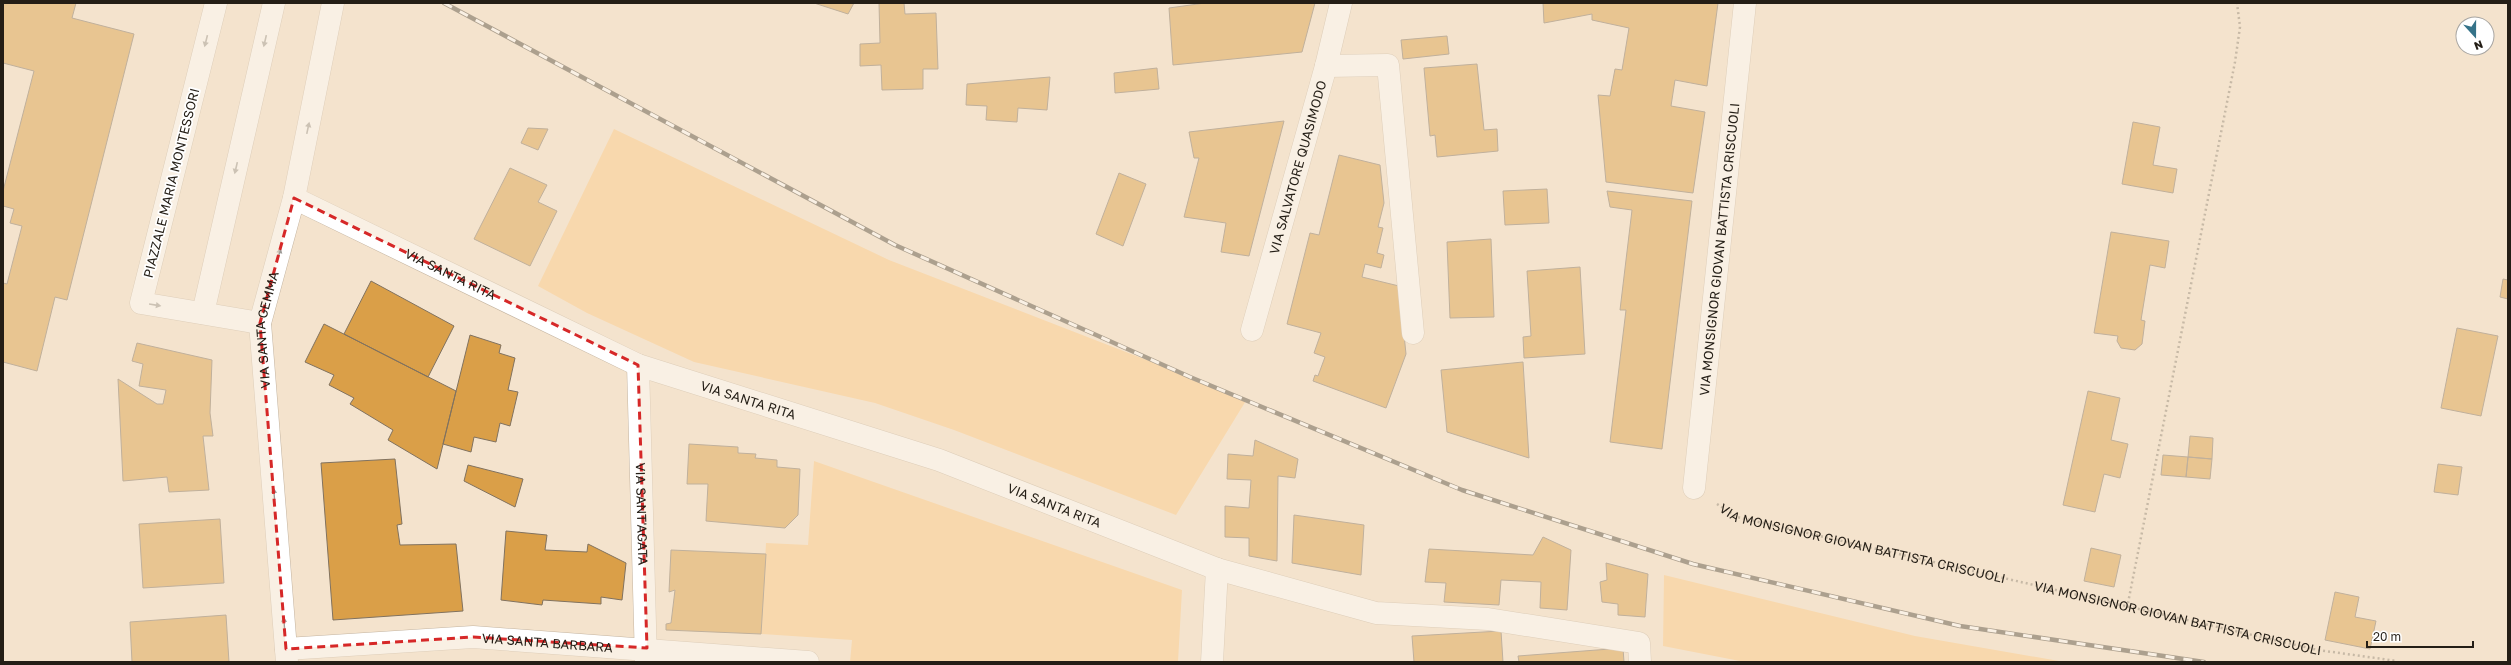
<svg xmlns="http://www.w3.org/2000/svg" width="2511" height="665" viewBox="0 0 2511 665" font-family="'Golos Text',sans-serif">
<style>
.green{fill:#fdca86}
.building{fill:#da9f48;stroke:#81725f}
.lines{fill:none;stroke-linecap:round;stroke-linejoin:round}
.minor-casing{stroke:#c4b4a0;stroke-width:23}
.path{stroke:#918676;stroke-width:2.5;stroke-dasharray:2 3;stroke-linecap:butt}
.minor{stroke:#fff;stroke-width:22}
.rail-casing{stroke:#564e42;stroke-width:4.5}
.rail{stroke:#fff;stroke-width:3;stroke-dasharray:9;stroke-linecap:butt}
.oneway{fill:#9c9a96}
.marked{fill:none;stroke:#d62828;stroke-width:3;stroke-dasharray:8 5;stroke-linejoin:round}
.labels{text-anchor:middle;stroke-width:3.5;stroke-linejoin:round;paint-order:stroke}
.street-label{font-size:13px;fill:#241e16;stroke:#fff}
</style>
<rect width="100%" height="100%" fill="#f4e3cd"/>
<path class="green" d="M 614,129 L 889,260 L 1247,399 L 1176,515 L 954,430 L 875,403 L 694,362 L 587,313 L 538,286 Z
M 814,461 L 1182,590 L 1178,662 L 850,662 L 852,640 L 761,634 L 766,543 L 808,545 Z
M 1664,575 L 1915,636 L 2065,662 L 1745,662 L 1663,646 Z"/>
<path class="building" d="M 3,3 L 76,3 L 72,18 L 134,34 L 67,300 L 55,297 L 37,371 L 3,362 L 3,283 L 7,284 L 22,226 L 10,223 L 14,209 L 3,206 L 3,191 L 34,71 L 3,63 Z
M 814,3 L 854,3 L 848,14 Z
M 879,3 L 904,3 L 905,14 L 936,13 L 938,69 L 923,69 L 923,89 L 882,90 L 881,65 L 860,66 L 860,44 L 880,43 Z
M 1205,3 L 1315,3 L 1302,52 L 1173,65 L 1169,8 Z
M 1543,3 L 1718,3 L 1707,86 L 1675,80 L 1671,106 L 1705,112 L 1693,193 L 1606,182 L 1598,95 L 1610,96 L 1615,69 L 1622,70 L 1629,28 L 1592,20 L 1592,14 L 1544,23 Z
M 1447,36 L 1449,54 L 1403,59 L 1401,40 Z
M 1477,64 L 1484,130 L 1497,129 L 1498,151 L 1437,157 L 1435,135 L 1430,136 L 1424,68 Z
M 1157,68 L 1159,89 L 1115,93 L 1114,73 Z
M 1050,77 L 1047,110 L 1018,108 L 1017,122 L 986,120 L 987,106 L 966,105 L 967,84 Z
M 1284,121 L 1249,256 L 1221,252 L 1226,223 L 1184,217 L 1199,158 L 1194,158 L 1189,132 Z
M 2133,122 L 2160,127 L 2153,165 L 2177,169 L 2173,193 L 2122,184 Z
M 528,128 L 548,129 L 538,150 L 521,143 Z
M 1339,155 L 1380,165 L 1384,203 L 1378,227 L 1383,228 L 1377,253 L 1384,255 L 1381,268 L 1365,264 L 1362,277 L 1399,286 L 1406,354 L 1386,408 L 1313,381 L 1315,375 L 1318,376 L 1325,357 L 1314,353 L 1321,333 L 1287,324 L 1310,233 L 1319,235 Z
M 510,168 L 547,185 L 538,202 L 557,211 L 530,266 L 474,239 Z
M 1119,173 L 1146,184 L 1123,246 L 1096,234 Z
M 1547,189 L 1549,223 L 1505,225 L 1503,191 Z
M 1607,191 L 1692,201 L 1662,449 L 1610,442 L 1626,310 L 1620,310 L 1632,210 L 1610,207 Z
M 2111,232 L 2169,241 L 2165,268 L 2150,265 L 2141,320 L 2145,321 L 2142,344 L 2135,350 L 2121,348 L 2117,341 L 2118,336 L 2094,333 Z
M 1491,239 L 1494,317 L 1450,318 L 1447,242 Z
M 1580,267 L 1585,354 L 1524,358 L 1523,337 L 1531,336 L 1527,271 Z
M 2503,279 L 2508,280 L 2508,299 L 2500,297 Z
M 371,281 L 454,326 L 428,377 L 344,334 Z
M 324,324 L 456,391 L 437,469 L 388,440 L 393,430 L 350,404 L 354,398 L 329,385 L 334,375 L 305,362 Z
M 2457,328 L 2498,336 L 2481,416 L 2441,408 Z
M 470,335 L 501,345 L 499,353 L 515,358 L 508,390 L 518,392 L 510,426 L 500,423 L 496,442 L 474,437 L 471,452 L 443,444 Z
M 137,343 L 212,360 L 210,413 L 213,436 L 203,436 L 209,490 L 169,492 L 167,477 L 123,481 L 118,379 L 157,404 L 163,404 L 166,390 L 139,386 L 143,364 L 132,361 Z
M 1523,362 L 1529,458 L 1447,432 L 1441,370 Z
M 2088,391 L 2120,398 L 2111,440 L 2128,444 L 2120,478 L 2104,474 L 2095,512 L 2063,505 Z
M 2190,436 L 2213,438 L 2212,459 L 2188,457 Z
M 1255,440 L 1298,459 L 1295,478 L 1278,476 L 1277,561 L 1249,556 L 1249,538 L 1225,537 L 1225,506 L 1249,508 L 1251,480 L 1227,479 L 1228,454 L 1253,456 Z
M 689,444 L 738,447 L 738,453 L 756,454 L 755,458 L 777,460 L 777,467 L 800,469 L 798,515 L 785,528 L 706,521 L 708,484 L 687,484 Z
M 2163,455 L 2188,457 L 2186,477 L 2161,475 Z
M 2188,457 L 2212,459 L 2210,479 L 2186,477 Z
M 395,459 L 402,524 L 397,525 L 400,545 L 456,544 L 463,611 L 333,620 L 321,463 Z
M 2438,464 L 2462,467 L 2458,495 L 2434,492 Z
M 468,465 L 523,479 L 515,507 L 464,481 Z
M 1294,515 L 1364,525 L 1361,575 L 1292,563 Z
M 220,519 L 224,583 L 143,588 L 139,524 Z
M 506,531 L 547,535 L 545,550 L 587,552 L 588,544 L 626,563 L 622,600 L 601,597 L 601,604 L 543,600 L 542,605 L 501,600 Z
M 1543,537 L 1571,550 L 1567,610 L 1540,608 L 1541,582 L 1501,580 L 1499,605 L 1444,602 L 1446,583 L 1425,582 L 1429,549 L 1533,555 Z
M 2091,548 L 2121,555 L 2114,587 L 2084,581 Z
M 671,550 L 766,554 L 761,634 L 666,630 L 666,624 L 671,623 L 675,590 L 669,592 Z
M 1606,563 L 1648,574 L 1645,617 L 1618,615 L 1618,604 L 1602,602 L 1600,582 L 1607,580 Z
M 2335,592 L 2359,597 L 2355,617 L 2376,621 L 2370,649 L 2325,640 Z
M 226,615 L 229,662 L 132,662 L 130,622 Z
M 1501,631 L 1503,662 L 1414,662 L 1412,636 Z
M 1623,648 L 1624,662 L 1519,662 L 1518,656 Z"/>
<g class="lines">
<defs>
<g id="minor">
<path d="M 216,3 L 141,303 L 260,323"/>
<path d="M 1326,66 L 1388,65 L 1413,333"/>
<path id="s2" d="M 294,198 L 638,365 L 939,460 L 1217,569 L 1376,613 L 1488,619 L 1639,643 L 1640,662"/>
<path d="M 203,313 L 274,3"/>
<path id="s3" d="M 1252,330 L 1326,66 L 1341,3"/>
<path id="s4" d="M 638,365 L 646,662"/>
<path id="s5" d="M 1694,488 L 1745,3"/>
<path id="s6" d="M 286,649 L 473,637 L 808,662"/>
<path id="s7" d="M 287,662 L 260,323 L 294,198 L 333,3"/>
<path d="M 1212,662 L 1217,569"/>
</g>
</defs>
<use href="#minor" class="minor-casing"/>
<g class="path">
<path id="s1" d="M 1717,504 L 1737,517 L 2318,650 L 2397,661"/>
<path d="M 2127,608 L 2235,62 L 2240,27 L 2237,3"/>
</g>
<use href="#minor" class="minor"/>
<defs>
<path id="rail" d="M 444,3 L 895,245 L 1190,377 L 1462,490 L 1693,564 L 1960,626 L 2204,662"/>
</defs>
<use href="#rail" class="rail-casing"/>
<use href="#rail" class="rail"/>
</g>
<defs><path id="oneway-solid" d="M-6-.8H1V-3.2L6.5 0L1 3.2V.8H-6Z"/></defs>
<g class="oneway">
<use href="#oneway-solid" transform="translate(206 41) rotate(104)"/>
<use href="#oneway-solid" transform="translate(265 41) rotate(103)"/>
<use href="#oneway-solid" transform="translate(308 128) rotate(-78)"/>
<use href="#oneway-solid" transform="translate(236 168) rotate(103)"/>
<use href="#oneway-solid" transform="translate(279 254) rotate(-75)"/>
<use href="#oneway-solid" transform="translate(155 305) rotate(9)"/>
<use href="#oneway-solid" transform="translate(274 494) rotate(-95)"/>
<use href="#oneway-solid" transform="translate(284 623) rotate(-95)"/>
</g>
<path d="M0 0H2511V665H0ZM 294,198 L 638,365 L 647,648 L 473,637 L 286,649 L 260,323 Z" fill="#f4e3cd" fill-opacity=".55" fill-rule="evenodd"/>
<path class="marked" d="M 294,198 L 638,365 L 647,648 L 473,637 L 286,649 L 260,323 Z"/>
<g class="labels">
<g class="street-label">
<text dy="5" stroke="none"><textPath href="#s3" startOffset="169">VIA SALVATORE QUASIMODO</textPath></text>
<text transform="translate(171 183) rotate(-76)" y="5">PIAZZALE MARIA MONTESSORI</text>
<text dy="5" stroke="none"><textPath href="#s5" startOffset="240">VIA MONSIGNOR GIOVAN BATTISTA CRISCUOLI</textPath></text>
<text dy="5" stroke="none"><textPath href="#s2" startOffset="174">VIA SANTA RITA</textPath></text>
<text dy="5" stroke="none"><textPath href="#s7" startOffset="334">VIA SANTA GEMMA</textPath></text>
<text dy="5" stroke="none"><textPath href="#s2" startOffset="498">VIA SANTA RITA</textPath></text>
<text dy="5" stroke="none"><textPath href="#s2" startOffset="822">VIA SANTA RITA</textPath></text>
<text dy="5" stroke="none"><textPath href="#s4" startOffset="149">VIA SANT'AGATA</textPath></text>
<text dy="5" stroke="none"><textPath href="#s1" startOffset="152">VIA MONSIGNOR GIOVAN BATTISTA CRISCUOLI</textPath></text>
<text dy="5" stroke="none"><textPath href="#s1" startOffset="476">VIA MONSIGNOR GIOVAN BATTISTA CRISCUOLI</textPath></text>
<text dy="5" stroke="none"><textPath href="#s6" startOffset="262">VIA SANTA BARBARA</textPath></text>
</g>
</g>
<rect width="2511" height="665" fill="none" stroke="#241e16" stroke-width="8"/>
<g transform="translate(2475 36) rotate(159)"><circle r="19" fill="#ffffff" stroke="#a7a5a2"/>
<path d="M0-3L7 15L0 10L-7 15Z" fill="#357389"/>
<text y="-6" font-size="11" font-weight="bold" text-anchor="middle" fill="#241e16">N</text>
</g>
<path d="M2367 641v6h106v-6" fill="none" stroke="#241e16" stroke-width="2"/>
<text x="2373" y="641" font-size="12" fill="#241e16" stroke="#ffffff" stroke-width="3" paint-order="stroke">20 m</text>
</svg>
